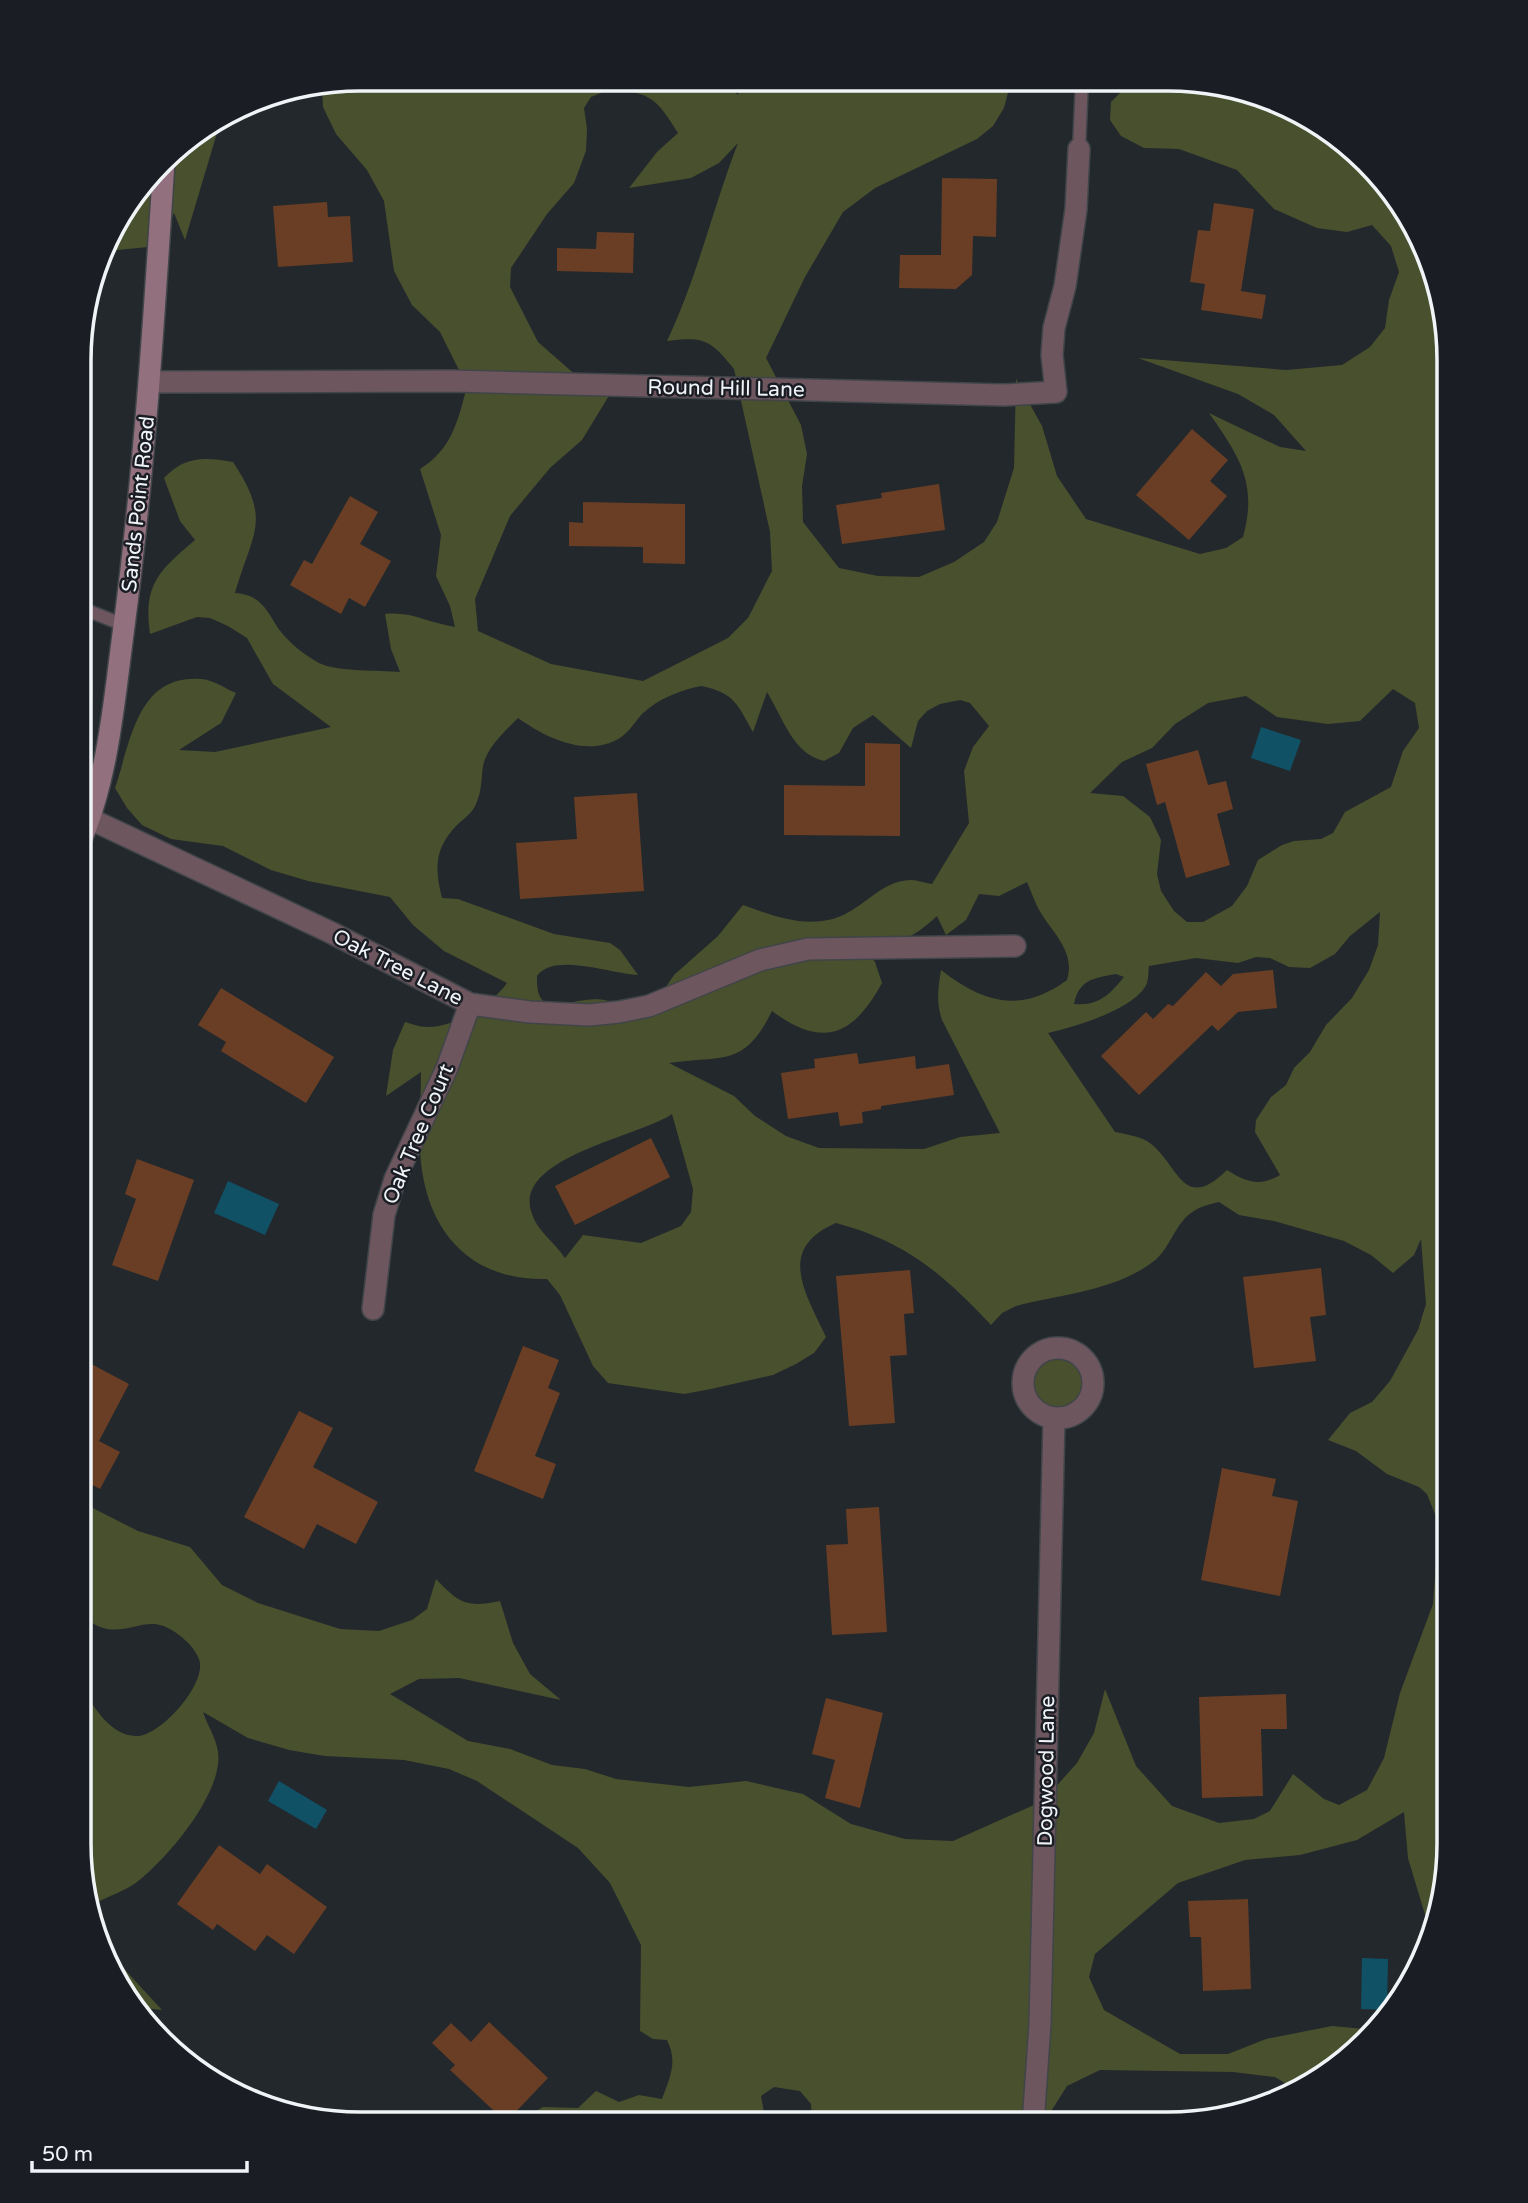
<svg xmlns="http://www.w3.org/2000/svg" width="1528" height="2203" viewBox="0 0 1528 2203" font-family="'Varela Round',sans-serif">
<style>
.green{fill:#49502d;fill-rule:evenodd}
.water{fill:#105166}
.building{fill:#693e25}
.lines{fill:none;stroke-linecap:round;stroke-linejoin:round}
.lane-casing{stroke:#404549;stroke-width:15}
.street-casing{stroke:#404549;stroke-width:24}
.secondary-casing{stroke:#404549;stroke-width:24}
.lane{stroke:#6d565e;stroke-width:12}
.street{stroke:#6d565e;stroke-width:21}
.secondary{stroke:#93707d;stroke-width:21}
.labels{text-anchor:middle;stroke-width:5;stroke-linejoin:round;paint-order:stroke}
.street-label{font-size:21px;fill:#f0f4f7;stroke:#1a1e24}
.rim{fill:none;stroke:#f0f4f7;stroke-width:3.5}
</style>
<rect width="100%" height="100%" fill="#23282d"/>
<path class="green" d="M 360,79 L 724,80 L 738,95 L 742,80 L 1011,81 L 1004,108 L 993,126 L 977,139 L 875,188 L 843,212 L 805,277 L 766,358 L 801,425 L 807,454 L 802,486 L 803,522 L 839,568 L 878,576 L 919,577 L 954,562 L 984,542 L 997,522 L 1014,468 L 1016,379 L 1042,426 L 1057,476 L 1086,519 L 1200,554 L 1226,548 L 1243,537 C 1258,483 1239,456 1209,413 L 1280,447 L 1306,451 L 1274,415 L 1238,394 L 1138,358 L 1286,370 L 1342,365 L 1370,347 L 1385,328 L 1389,300 L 1399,272 L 1391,246 L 1372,225 L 1347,232 L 1317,228 L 1274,209 L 1237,170 L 1179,149 L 1144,148 L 1121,136 L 1110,120 L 1111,102 L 1127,86 L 1140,81 L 1205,81 L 1275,100 L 1339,137 L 1420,236 L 1449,360 L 1449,587 C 1434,617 1441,622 1438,653 L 1449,642 L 1449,1862 L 1432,1938 L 1408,1858 L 1404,1812 L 1357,1840 L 1300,1855 L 1245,1860 L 1178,1883 L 1095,1954 L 1089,1977 L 1104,2010 L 1180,2054 L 1228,2054 L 1266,2039 L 1332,2026 L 1375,2030 L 1353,2055 L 1298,2091 L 1275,2077 L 1233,2072 L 1100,2070 L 1067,2086 L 1043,2124 L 812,2123 L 811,2104 L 800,2091 L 774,2087 L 761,2096 L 766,2123 L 517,2122 L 543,2107 L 578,2108 L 596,2091 L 619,2102 L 639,2095 L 662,2099 C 670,2077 678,2062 667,2040 L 653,2039 L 640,2031 L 641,1945 L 610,1883 L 578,1848 L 477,1781 L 449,1769 L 404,1760 L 325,1756 L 289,1750 L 248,1738 L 203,1712 C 207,1725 216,1737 218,1752 C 224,1792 167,1859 137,1882 C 125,1891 107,1897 93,1904 L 83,1862 L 87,1836 L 79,1803 L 79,1684 C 92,1703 109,1736 136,1736 C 160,1737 208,1683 199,1659 C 195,1649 187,1641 179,1635 C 149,1612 137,1633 107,1629 C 97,1627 87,1620 79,1614 L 79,1501 L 138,1531 L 190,1547 L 222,1585 L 258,1603 L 340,1629 L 379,1631 L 412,1620 L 427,1609 L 436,1579 C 459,1603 466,1608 500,1601 L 513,1643 L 530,1674 L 561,1700 L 459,1678 L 419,1679 L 390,1694 L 468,1741 L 510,1749 L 552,1765 L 585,1769 L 616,1779 L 689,1787 L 746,1781 L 803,1794 L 851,1824 L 905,1839 L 953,1841 L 1043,1801 L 1077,1763 L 1094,1733 L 1105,1689 L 1136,1766 L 1172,1806 L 1219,1823 L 1254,1819 L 1270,1811 L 1293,1774 L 1324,1799 L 1339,1805 L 1367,1790 L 1384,1758 L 1400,1693 L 1433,1604 L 1439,1524 L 1427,1494 L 1419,1487 L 1387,1474 L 1356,1451 L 1328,1440 L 1350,1413 L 1372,1402 L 1390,1381 L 1418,1330 L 1426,1304 L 1421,1239 L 1414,1255 L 1393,1273 L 1371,1255 L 1344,1241 L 1274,1221 L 1239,1215 L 1219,1202 C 1211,1204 1201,1206 1194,1211 C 1175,1222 1171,1248 1154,1261 C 1116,1291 1061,1294 1016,1306 L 1002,1313 L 991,1325 C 942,1273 906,1242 836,1223 C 776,1249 805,1292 826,1337 L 814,1353 L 796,1364 L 773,1375 L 711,1389 L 684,1394 L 608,1383 L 593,1366 L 560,1295 L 547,1279 C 473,1281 429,1235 421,1163 C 418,1133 421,1101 421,1072 L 386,1096 L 393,1050 L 405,1022 C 412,1024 420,1027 427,1027 C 453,1028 493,1004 507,983 L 444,951 L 413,925 L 390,897 L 308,881 L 271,870 L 223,846 L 171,839 L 142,825 L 127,808 L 115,788 C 131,742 137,674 201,679 C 212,679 226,689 236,693 L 221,723 L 179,750 L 215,752 L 331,727 L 273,684 L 247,638 L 228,626 L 210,618 L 197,617 L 150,634 C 143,584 159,571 195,540 L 180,521 L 164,478 C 185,456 204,457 233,462 C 272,521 253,531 235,593 C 261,595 266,609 278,628 C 289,643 303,654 319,663 C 337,672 379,670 400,672 L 391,649 L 385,614 C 411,611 429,623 455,627 L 450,606 L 436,576 L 441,535 L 420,469 C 452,449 458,421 467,386 L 440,332 L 412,305 L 394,271 L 384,201 L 367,170 L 336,134 L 323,107 L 322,85 ZM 613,88 C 653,95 656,98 678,133 L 657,152 L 629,188 L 691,178 L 719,163 L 738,143 C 713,208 697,278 667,341 C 704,336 711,340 734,369 L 770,532 L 772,571 L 748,618 L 728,638 L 643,681 L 551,664 L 478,631 L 475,599 L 510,516 L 550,468 L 582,440 L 610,394 L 579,378 L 538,342 L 510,287 L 511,268 L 547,214 L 574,183 L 586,151 L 587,129 L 584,108 L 591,97 ZM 701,686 C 735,693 737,704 753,732 L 767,692 C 783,718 793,754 824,761 L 839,753 L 853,728 L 873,715 L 911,748 L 918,721 L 927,711 L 940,704 L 960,700 L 970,703 L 989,726 L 973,747 L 964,771 L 969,823 L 932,884 C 925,883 918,880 911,880 C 879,880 859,915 828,920 C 799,926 771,915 743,905 L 718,936 L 674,975 L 646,1016 C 601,995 600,996 551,1007 C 537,999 537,990 537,976 C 554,952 611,974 638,975 L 620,950 L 610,943 L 554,934 L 458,899 L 442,898 C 434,867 435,847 458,824 C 465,818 473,812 476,804 C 482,791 481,780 483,766 C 487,747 504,732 518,718 C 546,738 587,758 620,738 C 629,732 635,722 642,714 C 658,699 680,690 701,686 ZM 1393,689 L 1415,703 L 1419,728 L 1403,751 L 1391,787 L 1345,812 L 1333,833 L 1321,839 L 1294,841 L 1282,845 L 1258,860 L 1247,886 L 1232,906 L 1203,922 L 1187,922 L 1174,911 L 1161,891 L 1157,874 L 1161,840 L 1150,817 L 1123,796 L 1090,793 L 1122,762 L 1152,748 L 1175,724 L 1208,703 L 1246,696 L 1277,717 L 1328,724 L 1360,721 ZM 1027,882 C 1031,891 1034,900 1038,908 C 1051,932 1076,950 1067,980 C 1021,1014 983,1003 941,970 C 938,989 936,1002 942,1020 L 1000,1133 L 960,1137 L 924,1149 L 819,1148 L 786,1136 L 755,1116 L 734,1096 L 669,1063 C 723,1055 744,1068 772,1011 C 823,1049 853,1036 882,983 L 875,962 L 856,939 C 899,941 904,946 937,916 L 946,935 L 966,920 L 979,894 L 999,896 ZM 1380,912 L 1378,945 L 1369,970 L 1352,998 L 1326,1025 L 1310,1052 L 1294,1068 L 1286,1085 L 1271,1097 L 1256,1120 L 1255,1132 L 1280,1175 C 1260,1187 1246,1182 1227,1170 C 1181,1215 1179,1162 1147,1141 C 1138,1136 1125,1134 1115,1132 L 1048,1033 C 1073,1027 1130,1011 1145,987 C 1149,981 1148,973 1149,966 L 1196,958 L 1238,963 L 1256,957 L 1270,958 L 1289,967 L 1310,968 L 1335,954 L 1350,936 ZM 1116,974 L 1124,977 C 1109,995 1099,1006 1074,1004 C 1079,980 1093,978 1116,974 ZM 672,1114 L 693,1189 L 691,1212 L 681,1226 L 641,1243 L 583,1235 L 565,1258 C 554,1241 537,1232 531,1211 C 515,1157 641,1136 672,1114 Z
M 220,123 L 185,240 L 174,213 L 159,246 L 117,250 L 107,248 L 116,220 L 175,148 Z
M 81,658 L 93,682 L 90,755 L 80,772 Z
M1032 1383a26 26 0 1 1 52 0a26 26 0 1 1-52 0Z
M 103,1946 L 162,2010 L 134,2007 L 108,1967 Z
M 308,2111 L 343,2116 L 405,2119 L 413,2122 L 324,2122 L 309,2116 Z"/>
<path class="water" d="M 1261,727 L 1301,740 L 1290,771 L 1251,758 Z
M 228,1181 L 279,1204 L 265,1235 L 214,1213 Z
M 279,1781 L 327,1810 L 316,1829 L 268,1801 Z
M 1362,1958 L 1388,1959 L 1387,2010 L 1361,2009 Z"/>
<path class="building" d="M 942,178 L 997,179 L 996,237 L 973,236 L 972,275 L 956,289 L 899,288 L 900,255 L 941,255 Z
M 327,202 L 328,217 L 350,216 L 353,262 L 278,267 L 273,206 Z
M 1214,203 L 1254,209 L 1241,291 L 1266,295 L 1262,319 L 1201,310 L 1205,284 L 1190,282 L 1198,230 L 1210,231 Z
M 597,232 L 634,233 L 633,273 L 557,271 L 557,248 L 596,249 Z
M 1192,429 L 1228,460 L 1210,481 L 1227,496 L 1189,540 L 1136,495 Z
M 939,484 L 945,530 L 842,544 L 836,505 L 882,498 L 881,493 Z
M 350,496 L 378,512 L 360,544 L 391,561 L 365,607 L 349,598 L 341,614 L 290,585 L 304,560 L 312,564 Z
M 583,502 L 685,504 L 685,564 L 643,563 L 643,547 L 569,546 L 569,522 L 583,523 Z
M 865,743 L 900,744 L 900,836 L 784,835 L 784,785 L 865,786 Z
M 1198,750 L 1208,785 L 1226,781 L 1233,809 L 1217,814 L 1230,865 L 1186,878 L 1165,802 L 1157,805 L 1146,764 Z
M 637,793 L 644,891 L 520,899 L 516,843 L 577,839 L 574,797 Z
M 1273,970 L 1277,1008 L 1238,1012 L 1218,1031 L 1212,1025 L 1139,1095 L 1101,1056 L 1146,1012 L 1153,1019 L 1168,1004 L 1173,1006 L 1206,972 L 1221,986 L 1233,974 Z
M 221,988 L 334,1057 L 306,1103 L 221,1051 L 226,1042 L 198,1025 Z
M 857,1053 L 859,1064 L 915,1056 L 916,1069 L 949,1064 L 954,1095 L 881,1106 L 881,1109 L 862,1112 L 863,1123 L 840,1126 L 838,1112 L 788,1119 L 781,1073 L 815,1068 L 814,1059 Z
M 651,1138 L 670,1177 L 575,1225 L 555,1186 Z
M 137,1159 L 194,1180 L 158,1281 L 112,1265 L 136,1199 L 125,1194 Z
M 1321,1268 L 1326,1315 L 1310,1317 L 1316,1361 L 1254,1368 L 1243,1277 Z
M 910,1270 L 914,1313 L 904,1314 L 907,1355 L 890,1356 L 895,1423 L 849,1426 L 836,1276 Z
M 523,1346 L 559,1360 L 548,1388 L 560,1393 L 535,1456 L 556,1464 L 543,1499 L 474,1471 Z
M 80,1358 L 129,1384 L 99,1441 L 120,1452 L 100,1489 L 79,1478 Z
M 299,1411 L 333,1428 L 313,1467 L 378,1502 L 356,1544 L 317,1524 L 304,1549 L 244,1517 Z
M 1222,1468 L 1276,1479 L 1272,1496 L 1298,1501 L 1280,1596 L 1201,1580 Z
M 879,1507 L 887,1632 L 832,1635 L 826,1545 L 848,1544 L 846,1509 Z
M 1286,1694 L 1287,1729 L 1261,1729 L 1263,1796 L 1202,1798 L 1199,1697 Z
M 826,1698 L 883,1713 L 860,1808 L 825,1798 L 835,1760 L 812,1754 Z
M 219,1845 L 260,1874 L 267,1864 L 327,1907 L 294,1954 L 267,1935 L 255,1951 L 217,1924 L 213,1930 L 177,1904 Z
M 1248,1899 L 1251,1989 L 1203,1991 L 1201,1937 L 1190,1937 L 1188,1901 Z
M 489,2022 L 548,2078 L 506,2122 L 450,2070 L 455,2065 L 432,2043 L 451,2023 L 471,2042 Z"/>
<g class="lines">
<defs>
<path id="lane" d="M 1079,149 L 1082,81
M 81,608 L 124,625"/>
<path id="street" d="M 150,382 L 452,381 L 1004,395 L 1056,392 L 1052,355 L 1054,328 L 1065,286 L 1076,209 L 1079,149
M 88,818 L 332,933 L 470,1004 L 530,1012 L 589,1015 L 619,1012 L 649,1006 L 760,960 L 808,949 L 1015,946
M 373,1309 L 384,1215 L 395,1179 L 447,1068 L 470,1004
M1023 1383a35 35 0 1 1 70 0a35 35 0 1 1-70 0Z
M 1033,2124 L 1040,2024 L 1054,1418"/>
<path id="secondary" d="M 80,842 C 108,778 114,702 123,634 C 144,477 154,320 164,162"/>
</defs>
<use href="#lane" class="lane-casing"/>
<use href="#street" class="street-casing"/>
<use href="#secondary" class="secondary-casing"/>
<use href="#lane" class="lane"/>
<use href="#street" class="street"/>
<use href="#secondary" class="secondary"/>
</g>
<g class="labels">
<g class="street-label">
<text transform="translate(726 388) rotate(1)" y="7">Round Hill Lane</text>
<text transform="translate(138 504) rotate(-84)" y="7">Sands Point Road</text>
<text transform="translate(398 967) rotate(27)" y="7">Oak Tree Lane</text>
<text transform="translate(418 1134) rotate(-67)" y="7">Oak Tree Court</text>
<text transform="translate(1046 1771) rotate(-89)" y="7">Dogwood Lane</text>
</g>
</g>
<path d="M0 0H1528V2203H0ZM360 91H1168A269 269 0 0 1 1437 360V1843A269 269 0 0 1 1168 2112H360A269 269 0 0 1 91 1843V360A269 269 0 0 1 360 91Z" fill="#1a1e24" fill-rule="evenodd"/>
<path class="rim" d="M360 91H1168A269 269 0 0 1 1437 360V1843A269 269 0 0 1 1168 2112H360A269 269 0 0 1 91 1843V360A269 269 0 0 1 360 91Z"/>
<path d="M32 2161v10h215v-10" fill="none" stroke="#f0f4f7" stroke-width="3.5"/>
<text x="42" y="2161" font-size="21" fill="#f0f4f7" stroke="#1a1e24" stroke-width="5" paint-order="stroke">50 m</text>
</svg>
